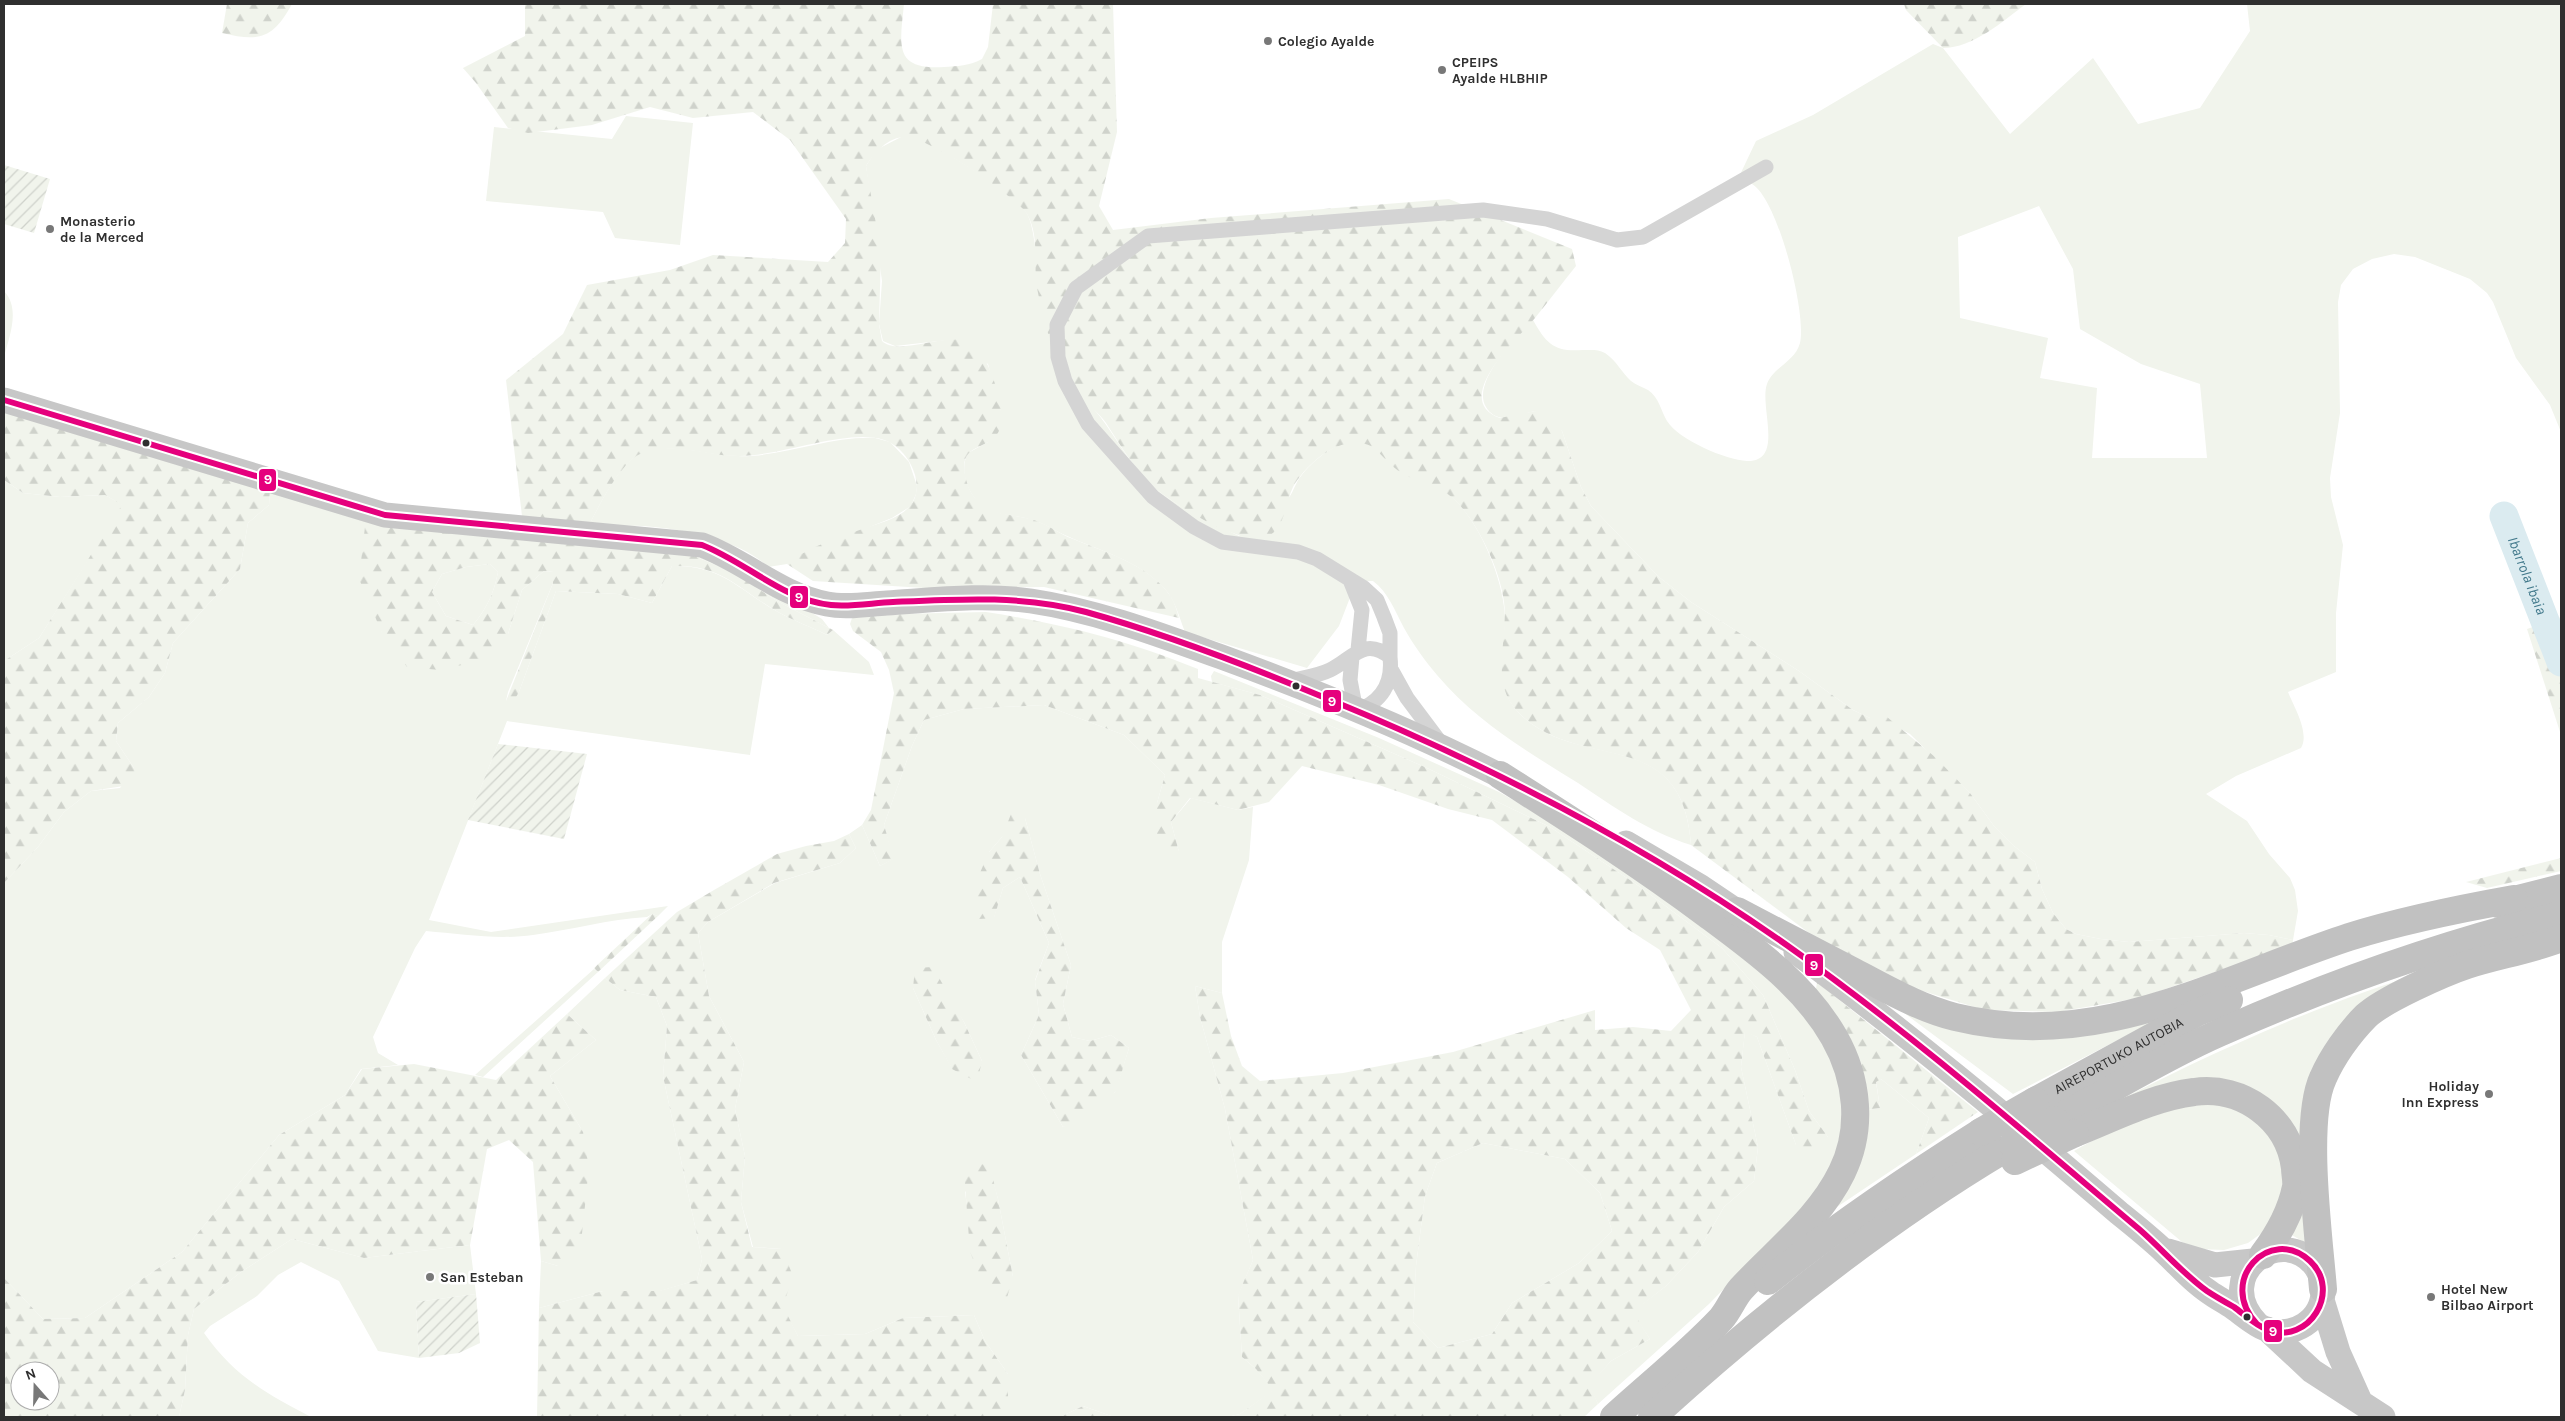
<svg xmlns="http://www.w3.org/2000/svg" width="2565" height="1421" viewBox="0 0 2565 1421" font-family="Karla,sans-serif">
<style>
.grass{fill:#f1f4ec;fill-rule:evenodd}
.forest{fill:url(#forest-firs);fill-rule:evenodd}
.garden{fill:url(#garden-furrows)}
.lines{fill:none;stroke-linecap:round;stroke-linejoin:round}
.river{stroke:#dbebf0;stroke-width:29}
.street{stroke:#d4d4d4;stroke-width:15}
.primary{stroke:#c7c7c7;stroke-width:25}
.highway{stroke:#c1c1c1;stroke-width:28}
.highway-bridge{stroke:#c1c1c1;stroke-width:28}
.bus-1-casing{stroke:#fff;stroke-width:10}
.bus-1{stroke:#e5007d;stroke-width:6}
.poi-dot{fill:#787878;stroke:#fff;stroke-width:2}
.bus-dot{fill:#2f2f2f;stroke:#fff;stroke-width:2}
.labels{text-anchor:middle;stroke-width:5;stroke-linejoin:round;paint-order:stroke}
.poi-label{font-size:14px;font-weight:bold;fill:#2f2f2f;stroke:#fff;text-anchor:start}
.street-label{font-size:14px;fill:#2f2f2f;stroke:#fff}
.water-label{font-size:15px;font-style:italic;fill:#42798b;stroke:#fff}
.line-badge{stroke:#fff;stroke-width:2}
.badge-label{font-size:14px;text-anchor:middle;font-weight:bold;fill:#fff}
</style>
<defs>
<pattern id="forest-firs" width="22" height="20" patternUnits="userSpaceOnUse" patternTransform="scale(1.25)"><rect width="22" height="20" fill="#f1f4ec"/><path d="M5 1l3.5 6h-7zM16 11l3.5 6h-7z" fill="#cfd2cb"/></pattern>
<pattern id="garden-furrows" width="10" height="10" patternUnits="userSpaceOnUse" patternTransform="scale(1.25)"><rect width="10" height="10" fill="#f1f4ec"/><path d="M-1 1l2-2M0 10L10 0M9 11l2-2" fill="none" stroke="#cfd2cb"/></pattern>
</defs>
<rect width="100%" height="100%" fill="#fff"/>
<path class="grass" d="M 2247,4 L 2561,4 L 2561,432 L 2550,405 L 2516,358 L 2493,302 L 2487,293 L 2470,279 L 2415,257 L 2394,254 L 2372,259 L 2353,269 L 2341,285 L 2338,302 L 2340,413 L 2330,478 L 2331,497 L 2343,545 L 2336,613 L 2336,672 L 2288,692 C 2294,707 2310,733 2301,748 L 2236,776 L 2206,794 L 2247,821 L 2269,854 L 2290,878 L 2295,890 L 2298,911 L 2293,940 L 2269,935 L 2244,933 L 2129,942 L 2101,939 L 2076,934 L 2066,929 L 2053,913 L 2042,889 L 2035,862 L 2014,846 L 1994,826 L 1970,793 L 1910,734 L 1880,718 L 1870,718 L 1853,710 L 1799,671 L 1691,602 L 1659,577 L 1591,506 L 1581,487 L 1562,431 L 1535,411 C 1526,413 1515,417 1505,418 C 1497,418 1490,414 1486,407 C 1471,383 1516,336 1533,320 C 1547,345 1555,352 1583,350 C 1591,350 1598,349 1605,353 C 1616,360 1622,373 1631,381 C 1636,385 1643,387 1648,390 C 1659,397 1661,411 1667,421 C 1679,440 1726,460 1747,461 C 1785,462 1759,406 1767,384 C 1773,367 1795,362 1800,343 C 1807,314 1778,199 1752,184 C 1748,181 1742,181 1737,181 L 1756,141 L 1813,115 L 1933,44 L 1943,48 L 2010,134 L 2093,58 L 2138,124 L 2200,108 L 2250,31 ZM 2039,206 L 2073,269 L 2080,329 L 2141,364 L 2200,384 L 2207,458 L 2092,458 L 2097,388 L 2040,378 L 2048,338 L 1960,318 L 1958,237 Z
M 626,116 L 693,123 L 680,245 L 615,238 L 603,212 L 486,201 L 494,127 L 612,139 Z
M 903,136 C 908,137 913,136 918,138 C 942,149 1012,192 1026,212 C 1032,222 1033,234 1035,245 L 1092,407 C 1111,428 1123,454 1142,475 C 1167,504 1205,519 1239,536 C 1252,525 1280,508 1290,496 C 1294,490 1296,482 1301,476 C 1314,459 1341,436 1365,443 C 1384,449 1394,471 1414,478 C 1423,482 1433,484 1442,489 C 1476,511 1504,578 1505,618 C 1506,650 1493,685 1518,712 C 1578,775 1682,721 1691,845 C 1649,832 1614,807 1578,783 C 1525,750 1478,723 1437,675 C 1425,661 1413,644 1404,628 C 1395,611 1388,592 1373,581 L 1365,581 L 1351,595 L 1339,626 L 1307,668 L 1185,632 C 1179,617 1175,599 1164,588 C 1138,560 1100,551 1067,536 C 1055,531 1044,523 1032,520 C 1018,515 1000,516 987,509 C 969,499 958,471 968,453 L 988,442 L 1001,412 L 988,364 L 948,340 L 895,346 L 883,341 L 879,324 L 882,281 L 866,166 L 876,150 Z
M 4,291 C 21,309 9,337 4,357 Z
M 875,438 L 890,442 L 909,462 L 917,486 L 916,494 L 911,506 L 892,518 L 809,551 L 787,564 L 768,567 C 743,542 689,530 654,527 C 632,524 609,527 588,527 C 599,506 617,468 637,455 C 662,440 708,455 735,456 C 783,458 827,436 875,438 Z
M 4,480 L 23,493 L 60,497 L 105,495 L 123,505 L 39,638 L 4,661 Z
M 270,489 L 366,518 L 382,633 L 508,634 L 522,590 L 544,571 L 553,572 L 553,583 L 508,692 L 506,701 L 519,692 L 556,591 L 618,594 L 652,603 L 672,566 C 722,565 739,590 778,612 C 794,621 811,627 827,635 L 833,630 L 869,662 L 874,675 L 765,664 L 750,755 L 507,721 L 429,920 L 491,932 L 668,906 L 658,916 L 652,914 L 647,917 C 608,919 572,930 533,935 C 498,940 461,934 426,931 L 415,948 L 373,1037 L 378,1053 L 398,1065 L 361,1069 L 345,1095 L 279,1135 L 182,1252 L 85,1318 L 43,1319 L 4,1278 L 4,883 L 38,847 L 64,812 L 91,791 L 120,788 L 134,768 L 116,741 L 118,723 L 149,697 L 165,673 L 173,643 L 240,569 L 248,523 L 269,505 Z
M 674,548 L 706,555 L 809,611 L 822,619 L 829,628 L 777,601 L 731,571 Z
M 490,564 L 498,572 C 494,593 487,608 473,625 L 446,616 L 432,592 L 442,574 L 466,567 Z
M 1214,671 L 1379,738 L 1499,792 L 1584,840 L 1733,948 L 1803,1007 L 1843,1083 L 1843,1119 L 1836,1163 L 1814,1197 L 1709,1304 L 1598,1404 L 1589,1385 L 1611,1361 L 1650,1339 L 1632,1312 L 1666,1286 L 1698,1252 L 1724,1207 L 1754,1181 L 1758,1147 L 1741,1067 L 1745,1031 L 1757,1037 L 1796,1145 L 1828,1137 L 1809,1111 L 1795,1070 L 1763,995 L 1722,948 L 1636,884 L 1550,827 L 1427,768 L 1260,695 L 1212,682 L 1211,676 Z
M 1044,705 L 1124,735 L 1165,775 L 1157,803 L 1179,852 L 1171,822 L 1191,798 L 1238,810 L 1253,807 L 1249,860 L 1222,942 L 1222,993 L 1195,986 L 1200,1017 L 1225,1109 L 1253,1260 L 1238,1296 L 1242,1357 L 1256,1369 L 1274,1390 L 1240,1414 L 1226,1417 L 1114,1417 L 1083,1406 L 1060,1417 L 1008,1417 L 1008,1374 L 985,1341 L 974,1315 L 903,1318 L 865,1334 L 798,1336 L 782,1306 L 782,1249 L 753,1247 L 741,1202 L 745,1156 L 735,1109 L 744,1062 L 709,996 L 698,933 L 708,922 L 775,883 L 840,863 L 856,848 L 849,834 L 862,825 L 880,866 L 893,859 L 884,825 L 912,746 L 924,720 L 964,709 ZM 1025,818 L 1040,874 L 1071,965 L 1063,1004 L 1072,1037 L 1090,1041 L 1111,1035 L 1129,1048 L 1115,1092 L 1063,1127 L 1021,1055 L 1039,1015 L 1035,980 L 1049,943 L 1020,877 L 1003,888 L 994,917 L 989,852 L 1002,837 ZM 913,988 L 949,999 L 964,1022 L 982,1061 L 952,1068 L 936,1040 ZM 989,1167 L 998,1199 L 1013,1277 L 969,1220 L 965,1192 Z
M 2439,968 L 2334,1041 L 2311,1246 L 2290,1234 L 2303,1189 L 2250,1089 L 2092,1114 C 2204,1056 2318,1003 2439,968 Z
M 594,969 L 598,972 L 483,1077 L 475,1075 Z
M 605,978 L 620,990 L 656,997 L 667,1026 L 663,1076 L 702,1259 L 697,1280 L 660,1291 L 603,1291 L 539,1308 L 541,1261 L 558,1266 L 583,1132 L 550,1076 L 596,1040 L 567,1014 Z
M 1876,992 L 1993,1038 L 2044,1038 L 2184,1006 L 2013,1094 Z
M 1881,1079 L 1929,1118 L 1916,1154 L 1837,1207 C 1859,1171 1862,1151 1866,1110 L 1880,1108 L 1876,1081 Z
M 2203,1101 L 2234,1106 L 2258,1119 L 2282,1155 L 2285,1182 L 2270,1227 L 2248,1243 L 2224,1250 L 2199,1249 L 2182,1242 L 2074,1151 C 2117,1127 2155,1110 2203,1101 Z
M 1483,1143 L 1565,1159 L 1600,1193 L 1612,1231 L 1579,1263 L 1512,1303 L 1492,1334 L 1438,1348 L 1413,1322 L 1416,1266 L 1425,1196 L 1437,1163 Z
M 292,1239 L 364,1258 L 470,1245 L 476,1294 L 416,1302 L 419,1358 L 378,1351 L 339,1281 L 301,1262 L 278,1275 L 257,1296 L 210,1326 L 204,1333 C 234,1376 267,1394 311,1417 L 179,1417 L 185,1390 L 188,1335 L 194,1309 L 241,1272 Z"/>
<path class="forest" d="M 227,4 L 292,4 C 273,39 259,42 222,33 Z
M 525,4 L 904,4 C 900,45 893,70 944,67 C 957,66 970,66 982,59 L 988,47 L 993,4 L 1113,4 L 1117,132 L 1099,206 L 1113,230 L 1211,218 L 1449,199 L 1572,249 L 1576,266 C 1562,283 1549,301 1535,318 C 1519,337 1449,400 1500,418 L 1535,411 L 1549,414 L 1562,431 L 1581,487 L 1591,506 L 1659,577 L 1691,602 L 1799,671 L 1853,710 L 1870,718 L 1887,717 L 1935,757 L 1970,793 L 1994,826 L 2014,846 L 2035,862 L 2042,889 L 2053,913 L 2066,929 L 2076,934 L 2101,939 L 2129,942 L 2244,933 L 2269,935 L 2293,940 L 2291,953 L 2224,969 L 2139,998 L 2057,1012 L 1984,1010 L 1913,988 L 1836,953 L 1691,845 C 1682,721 1578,776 1517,711 C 1489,681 1509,638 1504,602 C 1500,571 1482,533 1463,509 C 1443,483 1426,488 1402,473 C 1390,466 1382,454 1371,446 C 1341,433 1307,463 1293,487 C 1285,503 1286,525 1269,536 C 1247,550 1175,505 1156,489 C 1135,471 1121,446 1106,423 C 1098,411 1084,403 1076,392 C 1054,363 1044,323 1037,288 C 1033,264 1040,237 1027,214 C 1016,196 927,136 905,137 C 888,137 874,153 866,166 L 881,253 L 879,324 L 882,341 C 900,358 951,328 974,345 C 989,356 1007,411 1000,429 C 990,453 956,440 966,479 C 968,488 973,498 981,504 C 994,515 1015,515 1031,519 C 1044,523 1056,531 1068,537 C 1102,551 1150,564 1171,597 C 1175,603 1177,611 1179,618 L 1044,587 L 924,588 L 813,581 L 787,564 L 789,562 C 811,546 840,537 865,528 C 879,523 898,519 909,507 C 917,499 918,486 915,475 C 911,460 899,445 884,440 C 848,428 779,457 738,456 C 707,456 671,441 640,454 C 620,463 598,508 588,527 L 522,516 L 506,380 L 563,334 L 587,285 L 670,270 L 713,255 L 828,262 L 845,243 L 846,219 L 790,140 L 753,112 L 693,118 L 650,107 L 592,125 L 528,133 L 508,128 L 476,83 L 463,68 L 525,36 Z
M 1904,4 L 2026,4 C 2003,21 1973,48 1943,48 L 1906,10 Z
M 4,409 L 270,489 L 269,505 L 248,523 L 240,569 L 173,643 L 165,673 L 149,697 L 118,723 L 116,741 L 134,768 L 137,784 L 91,791 L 64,812 L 38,847 L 4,883 L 4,661 L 39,638 L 122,505 L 105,495 L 60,497 L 23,493 L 4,480 Z
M 366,518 L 674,548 L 731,571 L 777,601 L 833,630 L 827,635 C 811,627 794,621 778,612 C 739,590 723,564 672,566 L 652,603 L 618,594 L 556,591 L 519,692 L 513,702 L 506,701 L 553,583 L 553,572 L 544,571 L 522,590 L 508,634 L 484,660 L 440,670 L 407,667 L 382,633 L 359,579 ZM 490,564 L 498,572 C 494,593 487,608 473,625 L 446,616 L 432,592 L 442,574 L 466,567 Z
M 986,612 C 1063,624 1126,640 1198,669 L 1198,678 L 1260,695 L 1427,768 L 1550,827 L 1636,884 L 1722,948 L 1763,995 L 1795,1070 L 1809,1111 L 1828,1137 L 1813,1161 L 1796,1145 L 1757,1037 L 1745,1032 L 1741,1067 L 1758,1147 L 1754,1181 L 1724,1207 L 1698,1252 L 1666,1286 L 1633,1312 L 1650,1339 L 1611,1361 L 1590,1385 L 1598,1404 L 1584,1417 L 1226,1417 L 1240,1414 L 1273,1390 L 1256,1369 L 1242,1357 L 1238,1295 L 1253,1260 L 1225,1109 L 1200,1017 L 1195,986 L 1222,993 L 1231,1036 L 1242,1066 L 1260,1081 L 1343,1073 L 1453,1052 L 1595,1010 L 1595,1030 L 1633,1027 L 1671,1031 L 1691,1010 L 1660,950 L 1626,928 L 1568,877 L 1492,820 L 1448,809 L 1379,785 L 1302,766 L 1269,802 L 1238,810 L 1190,798 L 1171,822 L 1179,852 L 1170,856 L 1156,832 L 1157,803 L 1165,775 L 1124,735 L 1044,705 L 964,709 L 924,720 L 912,746 L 884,825 L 894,859 L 880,866 L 862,825 L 871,810 L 894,693 L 889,670 L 881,652 L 853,631 L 850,624 L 853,615 ZM 1483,1143 L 1565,1159 L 1600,1193 L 1612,1231 L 1579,1263 L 1512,1303 L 1492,1334 L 1438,1348 L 1413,1322 L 1416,1266 L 1425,1196 L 1437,1163 Z
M 2561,617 L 2561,735 L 2527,629 Z
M 1013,809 L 1025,818 L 1040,874 L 1071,965 L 1063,1004 L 1072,1037 L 1090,1041 L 1111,1035 L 1129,1048 L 1116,1091 L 1086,1119 L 1063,1127 L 1021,1055 L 1039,1015 L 1035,981 L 1049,943 L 1020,877 L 1003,888 L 994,918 L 979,919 L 976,882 L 989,852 L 1002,837 Z
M 849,834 L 856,848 L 840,863 L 774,883 L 708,922 L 698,933 L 709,996 L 744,1062 L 735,1109 L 745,1156 L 741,1202 L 752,1247 L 782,1249 L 793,1276 L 783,1306 L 798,1336 L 865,1334 L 903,1318 L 974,1315 L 985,1341 L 1008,1374 L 1008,1417 L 537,1417 L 539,1308 L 603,1291 L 659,1291 L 697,1280 L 702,1259 L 663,1076 L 667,1026 L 656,997 L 620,990 L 605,978 L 677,912 L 714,890 L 777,854 L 806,846 L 834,841 Z
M 2561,858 L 2561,871 L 2487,888 L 2466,882 Z
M 652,914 L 658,916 L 598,972 L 594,968 Z
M 933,967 L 964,1022 L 982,1061 L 977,1082 L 952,1069 L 936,1040 L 913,988 L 915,968 Z
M 1817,982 L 1978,1112 L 1916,1154 L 1929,1118 L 1881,1079 L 1876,1082 L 1880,1108 L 1866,1110 L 1815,996 Z
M 567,1014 L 596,1040 L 550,1076 L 583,1132 L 589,1168 L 580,1252 L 558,1266 L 541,1261 L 533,1162 L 509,1140 L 487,1149 L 470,1245 L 364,1258 L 292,1239 L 241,1272 L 194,1309 L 188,1335 L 185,1390 L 179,1417 L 4,1417 L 4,1278 L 43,1319 L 85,1318 L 182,1252 L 279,1135 L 345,1095 L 362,1069 L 414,1064 L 496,1080 ZM 20,1371 L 50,1371 L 50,1401 L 20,1401 Z
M 971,1160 L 990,1167 L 998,1199 L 1013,1277 L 1006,1301 L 982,1281 L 970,1252 L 964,1171 Z
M 1083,1406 L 1114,1417 L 1060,1417 Z"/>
<path class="garden" d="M 4,165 L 50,179 L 34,233 L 4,224 Z
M 498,744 L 587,754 L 564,839 L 468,820 Z
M 476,1294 L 480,1343 L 459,1353 L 419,1358 L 416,1302 Z"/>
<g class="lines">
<path class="river" id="s1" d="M 2504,516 L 2561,662"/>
<path class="street" d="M 1350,580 L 1362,610 L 1358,650
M 1390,657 L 1390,633 L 1384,617 L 1377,600 L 1364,588 L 1317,559 L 1298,552 L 1222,542 L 1194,527 L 1153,497 L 1088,424 L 1065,381 L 1058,357 L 1057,325 L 1076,288 L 1148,236 L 1483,210 L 1547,219 L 1617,240 L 1643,237 L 1766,167
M 1392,671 L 1407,698 L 1440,742
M 1289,681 C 1302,678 1318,676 1330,670 C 1353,659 1364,636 1390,657 C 1393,683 1382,702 1356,711 L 1350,680 L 1352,657"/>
<path class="primary" d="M 4,400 L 385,515 L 702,545 C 745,561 780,595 827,604 C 846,608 868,604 887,603 C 934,600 985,594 1031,601 C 1098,611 1163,636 1227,659 C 1325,695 1425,736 1518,785
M 1626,843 L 1701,887 L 1753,922
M 1796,952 C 1908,1034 2014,1123 2119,1213 C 2134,1225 2150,1238 2165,1252 C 2179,1265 2192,1281 2209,1292 C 2217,1298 2226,1302 2234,1308 C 2244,1315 2255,1325 2266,1329 C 2293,1339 2323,1320 2323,1291 C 2323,1283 2320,1273 2316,1267 C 2282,1221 2210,1275 2257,1324
M 2168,1251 L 2215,1265 L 2253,1261
M 2322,1300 L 2338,1352 L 2360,1401
M 2267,1329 L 2312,1371 L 2383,1417"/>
<g class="highway">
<path d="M 1500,775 C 1571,820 1641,865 1708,915 C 1754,949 1805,986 1834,1037 C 1858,1079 1863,1129 1842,1172 C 1820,1218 1775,1252 1741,1289 C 1733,1298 1729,1310 1721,1319 C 1688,1354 1649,1385 1614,1417"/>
<path d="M 2498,904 L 2561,888"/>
<path d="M 1737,911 C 1776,931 1815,952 1854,972 C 1887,989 1919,1008 1955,1017 C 2099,1052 2218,980 2349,937 C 2403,920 2458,909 2514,899"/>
<path id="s2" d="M 2035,1101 L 2198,1012 L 2229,1000"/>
<path d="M 2055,1120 C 2108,1092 2164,1057 2219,1033 C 2327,985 2446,943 2561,915"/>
<path d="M 2075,1133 C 2113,1118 2153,1097 2194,1092 C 2242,1085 2289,1119 2295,1168 C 2295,1174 2297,1181 2296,1187 C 2291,1212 2278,1235 2263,1255"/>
<path d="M 1768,1281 C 1836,1227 1908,1178 1981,1132"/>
<path d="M 2323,1289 C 2319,1239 2303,1121 2323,1078 C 2332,1057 2349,1033 2366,1016 C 2383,1000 2443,973 2467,965 C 2498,955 2531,950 2561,938"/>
<path d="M 1652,1417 C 1761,1318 1876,1226 2003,1150"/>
</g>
<path class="highway-bridge" d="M 1981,1132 L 2035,1101
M 2013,1145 L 2055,1120
M 2015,1161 L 2075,1133"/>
<defs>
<path id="bus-1" d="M 4,400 L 385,515 L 702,545 C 746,562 783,600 831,605 C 851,607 872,603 893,602 C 958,599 1023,595 1086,612 C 1169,635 1249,666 1328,699 C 1489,765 1645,845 1788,946 C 1911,1033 2024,1132 2139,1229 C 2162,1249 2183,1274 2207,1291 C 2216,1297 2225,1302 2234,1307 C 2245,1315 2255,1325 2268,1330 C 2309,1345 2342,1291 2310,1261 C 2270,1224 2216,1281 2257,1324"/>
</defs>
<use href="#bus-1" class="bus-1-casing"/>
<use href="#bus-1" class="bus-1"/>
</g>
<g class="poi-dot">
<circle cx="1268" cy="41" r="5"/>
<circle cx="1442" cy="70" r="5"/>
<circle cx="50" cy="229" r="5"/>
<circle cx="2489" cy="1094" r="5"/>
<circle cx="430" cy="1277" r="5"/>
<circle cx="2431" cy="1297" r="5"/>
</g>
<g class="bus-dot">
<circle cx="146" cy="443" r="4.5"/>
<circle cx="1296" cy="686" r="4.5"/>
<circle cx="2247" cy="1317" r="4.5"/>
</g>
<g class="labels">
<g class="poi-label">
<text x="1278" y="46">Colegio Ayalde</text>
<text x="1452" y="67">CPEIPS<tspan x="1452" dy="16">Ayalde HLBHIP</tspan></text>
<text x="60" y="226">Monasterio<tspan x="60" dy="16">de la Merced</tspan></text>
<text x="2479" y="1091" text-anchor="end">Holiday<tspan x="2479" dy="16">Inn Express</tspan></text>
<text x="440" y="1282">San Esteban</text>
<text x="2441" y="1294">Hotel New<tspan x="2441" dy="16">Bilbao Airport</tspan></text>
</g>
<g class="street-label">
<text dy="5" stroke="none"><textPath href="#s2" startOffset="95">AIREPORTUKO AUTOBIA</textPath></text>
</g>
<g class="water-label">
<text dy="5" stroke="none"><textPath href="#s1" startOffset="64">Ibarrola ibaia</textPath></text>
</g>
</g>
<g class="line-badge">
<rect x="258" y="468" width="19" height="24" rx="5" fill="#e5007d"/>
<rect x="789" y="585" width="20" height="24" rx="5" fill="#e5007d"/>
<rect x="1322" y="689" width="20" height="24" rx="5" fill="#e5007d"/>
<rect x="1804" y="953" width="20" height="24" rx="5" fill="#e5007d"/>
<rect x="2263" y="1319" width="20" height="24" rx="5" fill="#e5007d"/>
</g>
<g class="badge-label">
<text x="268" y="484">9</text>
<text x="799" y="602">9</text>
<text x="1332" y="706">9</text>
<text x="1814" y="970">9</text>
<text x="2273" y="1336">9</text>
</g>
<rect width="2565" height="1421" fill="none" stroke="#2f2f2f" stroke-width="10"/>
<g transform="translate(35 1386) rotate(340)"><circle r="24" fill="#ffffff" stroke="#acacac"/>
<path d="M0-4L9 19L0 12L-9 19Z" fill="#787878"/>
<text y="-8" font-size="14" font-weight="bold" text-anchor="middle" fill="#2f2f2f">N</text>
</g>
</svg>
